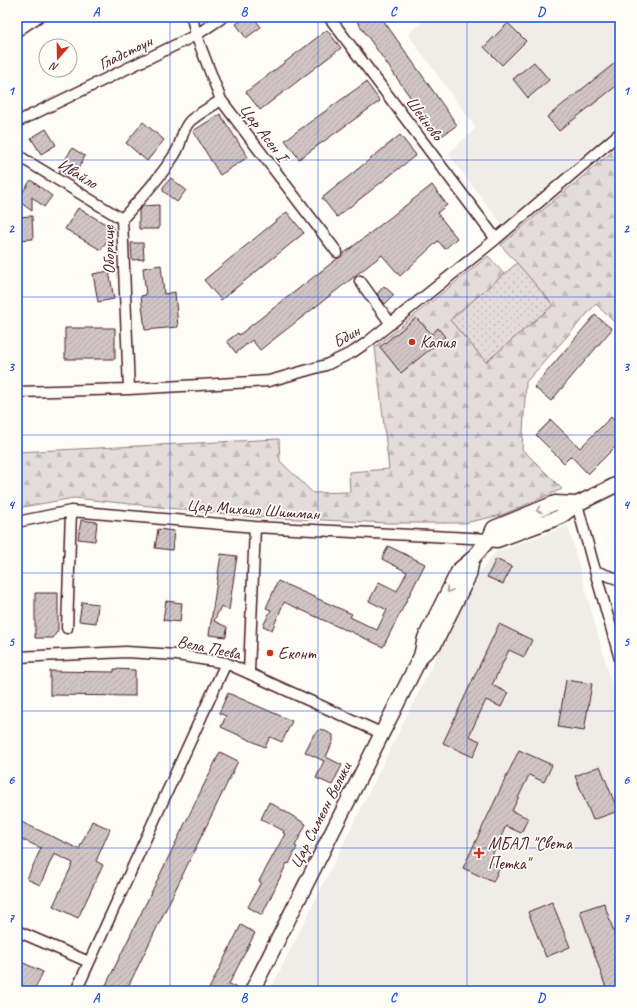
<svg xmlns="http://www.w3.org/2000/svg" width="637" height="1008" viewBox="0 0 637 1008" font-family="Caveat,sans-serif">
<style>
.built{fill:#f0ece8}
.forest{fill:url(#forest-firs);stroke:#967e82}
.park{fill:url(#park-dots);stroke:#967e82}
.building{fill:url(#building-hatch);stroke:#4a1f2b}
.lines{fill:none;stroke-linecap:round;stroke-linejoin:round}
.minor-casing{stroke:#4a1f2b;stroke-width:13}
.secondary-casing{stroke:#4a1f2b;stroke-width:17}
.minor{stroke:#fdfcf7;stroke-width:10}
.secondary{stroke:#fdfcf7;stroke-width:14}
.oneway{stroke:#ac999b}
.grid{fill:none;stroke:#1d4ed8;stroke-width:1;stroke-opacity:0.55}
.poi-dot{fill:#c8321e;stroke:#fdfcf7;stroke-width:1.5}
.labels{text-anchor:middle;stroke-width:3.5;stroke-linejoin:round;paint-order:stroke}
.street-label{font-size:17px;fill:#4a1f2b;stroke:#fdfcf7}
.poi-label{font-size:17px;fill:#4a1f2b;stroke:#fdfcf7;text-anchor:start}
.neatline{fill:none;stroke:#1d4ed8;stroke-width:1.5}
.grid-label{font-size:13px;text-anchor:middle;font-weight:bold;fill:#1d4ed8}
</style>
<defs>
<pattern id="forest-firs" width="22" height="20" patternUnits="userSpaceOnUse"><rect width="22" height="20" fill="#e3dcda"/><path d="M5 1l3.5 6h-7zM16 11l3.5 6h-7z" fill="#c4bcbb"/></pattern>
<pattern id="park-dots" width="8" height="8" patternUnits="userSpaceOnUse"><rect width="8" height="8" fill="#e3dcda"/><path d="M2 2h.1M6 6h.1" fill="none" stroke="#c4bcbb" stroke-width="1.8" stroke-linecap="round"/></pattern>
<pattern id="building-hatch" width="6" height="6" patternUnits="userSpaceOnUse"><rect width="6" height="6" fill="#d0c5c4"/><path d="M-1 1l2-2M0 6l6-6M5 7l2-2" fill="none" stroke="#b4a9a9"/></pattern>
</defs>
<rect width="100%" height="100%" fill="#fdfcf7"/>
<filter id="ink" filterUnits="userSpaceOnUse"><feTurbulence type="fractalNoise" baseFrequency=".025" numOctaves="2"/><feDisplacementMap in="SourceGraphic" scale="8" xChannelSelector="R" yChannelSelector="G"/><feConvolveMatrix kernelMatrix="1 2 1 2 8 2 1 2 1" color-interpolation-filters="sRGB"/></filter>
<g filter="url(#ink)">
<path class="built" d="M 429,17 L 620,17 L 620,123 L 502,224 L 448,154 L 476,128 L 408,34 Z
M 568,526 L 620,715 L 620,991 L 270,991 L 477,575 L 496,552 Z"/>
<path class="forest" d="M 620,145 L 620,328 L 596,304 L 526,382 L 522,449 L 562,489 L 502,515 L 464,523 L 389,523 L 254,517 L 74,498 L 17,508 L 17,452 L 279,439 L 280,461 L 313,493 L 350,492 L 349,472 L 389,469 L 375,347 L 488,256 L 504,274 L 450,320 L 486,362 L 553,305 L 501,245 Z"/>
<path class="park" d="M 517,263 L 553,305 L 486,362 L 450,320 Z"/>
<path class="building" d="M 246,17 L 253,17 L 261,27 L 246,38 L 236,24 Z
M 354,17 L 381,17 L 457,125 L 439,138 Z
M 508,23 L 526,41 L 502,65 L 484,47 Z
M 327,30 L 341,48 L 260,110 L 246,92 Z
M 620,59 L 620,83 L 559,131 L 547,117 Z
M 534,62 L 549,80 L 528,98 L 513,79 Z
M 366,82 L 380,101 L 299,159 L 285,140 Z
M 220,114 L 248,157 L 220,175 L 193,131 Z
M 143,122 L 164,140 L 147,161 L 126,143 Z
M 46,129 L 56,145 L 41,154 L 31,138 Z
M 400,135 L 416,155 L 337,217 L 322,198 Z
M 72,148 L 85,156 L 73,178 L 59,171 Z
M 171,178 L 186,190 L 177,202 L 163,191 L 163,187 Z
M 31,180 L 52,196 L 44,207 L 32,197 L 32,211 L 17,200 Z
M 432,185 L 447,205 L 437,213 L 457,238 L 445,249 L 438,241 L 400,276 L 382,255 L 260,350 L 252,340 L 236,353 L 227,341 L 238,333 L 239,335 Z
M 159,205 L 159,229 L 139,229 L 139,210 L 143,206 Z
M 78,208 L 114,229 L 101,250 L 65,229 Z
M 287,212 L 304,233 L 221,300 L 204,280 Z
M 32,216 L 33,239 L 17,240 L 17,217 Z
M 131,243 L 143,243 L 144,259 L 132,260 Z
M 161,265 L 164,294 L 175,292 L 178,327 L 145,330 L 141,296 L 146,295 L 143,268 Z
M 109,271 L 114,299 L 98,302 L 93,274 Z
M 384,286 L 394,295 L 385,304 L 377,294 Z
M 595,315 L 612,329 L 551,401 L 534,387 Z
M 416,318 L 432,334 L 438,328 L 445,337 L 401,373 L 380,347 Z
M 65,328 L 115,328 L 115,359 L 65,359 Z
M 611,417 L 620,426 L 620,442 L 588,474 L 571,456 L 564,463 L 536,435 L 551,420 L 580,448 Z
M 81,520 L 97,522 L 95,541 L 78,539 Z
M 158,529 L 174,531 L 172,550 L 155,548 Z
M 388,546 L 425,564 L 383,647 L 345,629 L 345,630 L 284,602 L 272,630 L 263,626 L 271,610 L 266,608 L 278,581 L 352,614 L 350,617 L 377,630 L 387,610 L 369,601 L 379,582 L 397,591 L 407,572 L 382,559 Z
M 221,554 L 237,556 L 229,610 L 221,606 L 214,621 L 227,627 L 226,637 L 209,635 Z
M 496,559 L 512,567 L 503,584 L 487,577 Z
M 35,593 L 58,593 L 58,630 L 53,638 L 35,638 Z
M 166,601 L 182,603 L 180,622 L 163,620 Z
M 82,602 L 98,604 L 96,623 L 79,621 Z
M 499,624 L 532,640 L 524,657 L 509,650 L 492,685 L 508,693 L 501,707 L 486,700 L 469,736 L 480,741 L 473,757 L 443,743 Z
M 114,669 L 135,670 L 135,696 L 50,695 L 50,671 L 114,672 Z
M 566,680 L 592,684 L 584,731 L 558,727 Z
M 228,693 L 292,721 L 282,742 L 270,737 L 265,747 L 221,727 L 226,716 L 219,713 Z
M 321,729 L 333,735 L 333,741 L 326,757 L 342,765 L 332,785 L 316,778 L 324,761 L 305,752 L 314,734 Z
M 519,750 L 552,765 L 544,782 L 529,775 L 512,811 L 528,818 L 521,833 L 506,826 L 489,861 L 500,867 L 493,882 L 463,868 Z
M 220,752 L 238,761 L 126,991 L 103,991 Z
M 600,766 L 618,811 L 593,820 L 575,776 Z
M 269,802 L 306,824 L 295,846 L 297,847 L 289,864 L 287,863 L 262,915 L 248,907 L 261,882 L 259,881 L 285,834 L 283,833 L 284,831 L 261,819 Z
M 17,820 L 79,849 L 92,821 L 110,829 L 96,861 L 103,865 L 78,918 L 53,906 L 73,863 L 54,854 L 40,885 L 27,879 L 41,848 L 17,837 Z
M 552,902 L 570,947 L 546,957 L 528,912 Z
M 604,903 L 620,950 L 620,991 L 607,991 L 580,911 Z
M 241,925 L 255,933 L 229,984 L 242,991 L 208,991 Z
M 17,960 L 43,972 L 34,991 L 17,991 Z"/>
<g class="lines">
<defs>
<path id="minor" d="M 192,17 L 196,35 L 221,100 L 337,252
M 329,17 L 496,239
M 17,31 L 38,17
M 17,122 L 196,35 L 223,17
M 17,155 L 122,219
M 360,281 L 391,324
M 129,389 L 122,219 C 141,198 160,178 175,154 C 182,144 181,130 190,121 C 199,113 211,107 221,100
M 17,392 L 129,389 L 269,381 L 326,365 L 353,352 L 369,341 L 496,239 L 620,133
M 577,504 L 595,571 L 620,580
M 17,522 L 71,511 L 255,527 L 489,539
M 595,571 L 620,659
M 67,628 L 71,511
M 17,657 L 126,652 L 177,655 L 226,663 L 381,733
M 249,672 L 255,527
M 17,931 L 89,962
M 76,991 L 226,663"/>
<path id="secondary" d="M 489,539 L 497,540 L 560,517 L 577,504 L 620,483
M 421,656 L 435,643 L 469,575 L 472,559
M 252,991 L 421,656 L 425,638 L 459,570 L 472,559 L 489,539 L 494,528 L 555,503 L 577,504"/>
</defs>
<use href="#minor" class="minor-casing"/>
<use href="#secondary" class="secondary-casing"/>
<use href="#minor" class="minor"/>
<use href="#secondary" class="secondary"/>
</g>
<defs><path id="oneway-chevron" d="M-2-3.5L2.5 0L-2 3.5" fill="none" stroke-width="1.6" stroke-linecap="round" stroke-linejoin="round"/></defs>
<g class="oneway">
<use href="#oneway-chevron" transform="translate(539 510) rotate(158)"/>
<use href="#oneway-chevron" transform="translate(449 590) rotate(117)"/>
</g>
</g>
<path class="grid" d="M 170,17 L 170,991M 318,17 L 318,991M 467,17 L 467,991M 17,160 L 620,160M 17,297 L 620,297M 17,435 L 620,435M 17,573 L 620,573M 17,711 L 620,711M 17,848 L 620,848"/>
<g class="poi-dot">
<circle cx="412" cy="342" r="4"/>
<circle cx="270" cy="653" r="4"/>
<path d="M477 847h4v4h4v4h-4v4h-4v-4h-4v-4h4z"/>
</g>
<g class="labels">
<g class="street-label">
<text transform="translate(125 52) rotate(-26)" y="6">Гладстоун</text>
<text transform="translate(425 118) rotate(53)" y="6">Шейново</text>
<text transform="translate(264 132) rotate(53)" y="6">Цар Асен I</text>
<text transform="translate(78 173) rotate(31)" y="6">Ивайло</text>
<text transform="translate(108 250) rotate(-91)" y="6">Оборище</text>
<text transform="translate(346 336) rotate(-30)" y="6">Бдин</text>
<text transform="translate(253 509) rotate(4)" y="6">Цар Михаил Шишман</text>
<text transform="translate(209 647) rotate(12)" y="6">Вела Пеева</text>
<text transform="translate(320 815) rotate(-63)" y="6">Цар Симеон Велики</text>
</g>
<g class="poi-label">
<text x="420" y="348">Капия</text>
<text x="278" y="659">Еконт</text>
<text x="488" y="849">МБАЛ "Света<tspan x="488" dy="20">Петка"</tspan></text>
</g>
</g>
<rect width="637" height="1008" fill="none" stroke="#fdfcf7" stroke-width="44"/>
<g transform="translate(58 58) rotate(200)"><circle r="19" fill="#fdfcf7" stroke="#b5a4a5"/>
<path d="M0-3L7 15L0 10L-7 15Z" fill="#c8321e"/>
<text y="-6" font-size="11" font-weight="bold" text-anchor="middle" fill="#4a1f2b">N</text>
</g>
<rect x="22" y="22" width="593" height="964" class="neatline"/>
<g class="grid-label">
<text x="96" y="16">A</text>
<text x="244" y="16">B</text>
<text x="393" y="16">C</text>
<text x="541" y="16">D</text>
<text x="11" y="95">1</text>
<text x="626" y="95">1</text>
<text x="11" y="233">2</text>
<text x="626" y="233">2</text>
<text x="11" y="371">3</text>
<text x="626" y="371">3</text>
<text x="11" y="509">4</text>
<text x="626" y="509">4</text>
<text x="11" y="646">5</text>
<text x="626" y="646">5</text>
<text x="11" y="784">6</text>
<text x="626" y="784">6</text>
<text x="11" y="922">7</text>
<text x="626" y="922">7</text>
<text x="96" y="1002">A</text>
<text x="244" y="1002">B</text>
<text x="393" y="1002">C</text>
<text x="541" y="1002">D</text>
</g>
</svg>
